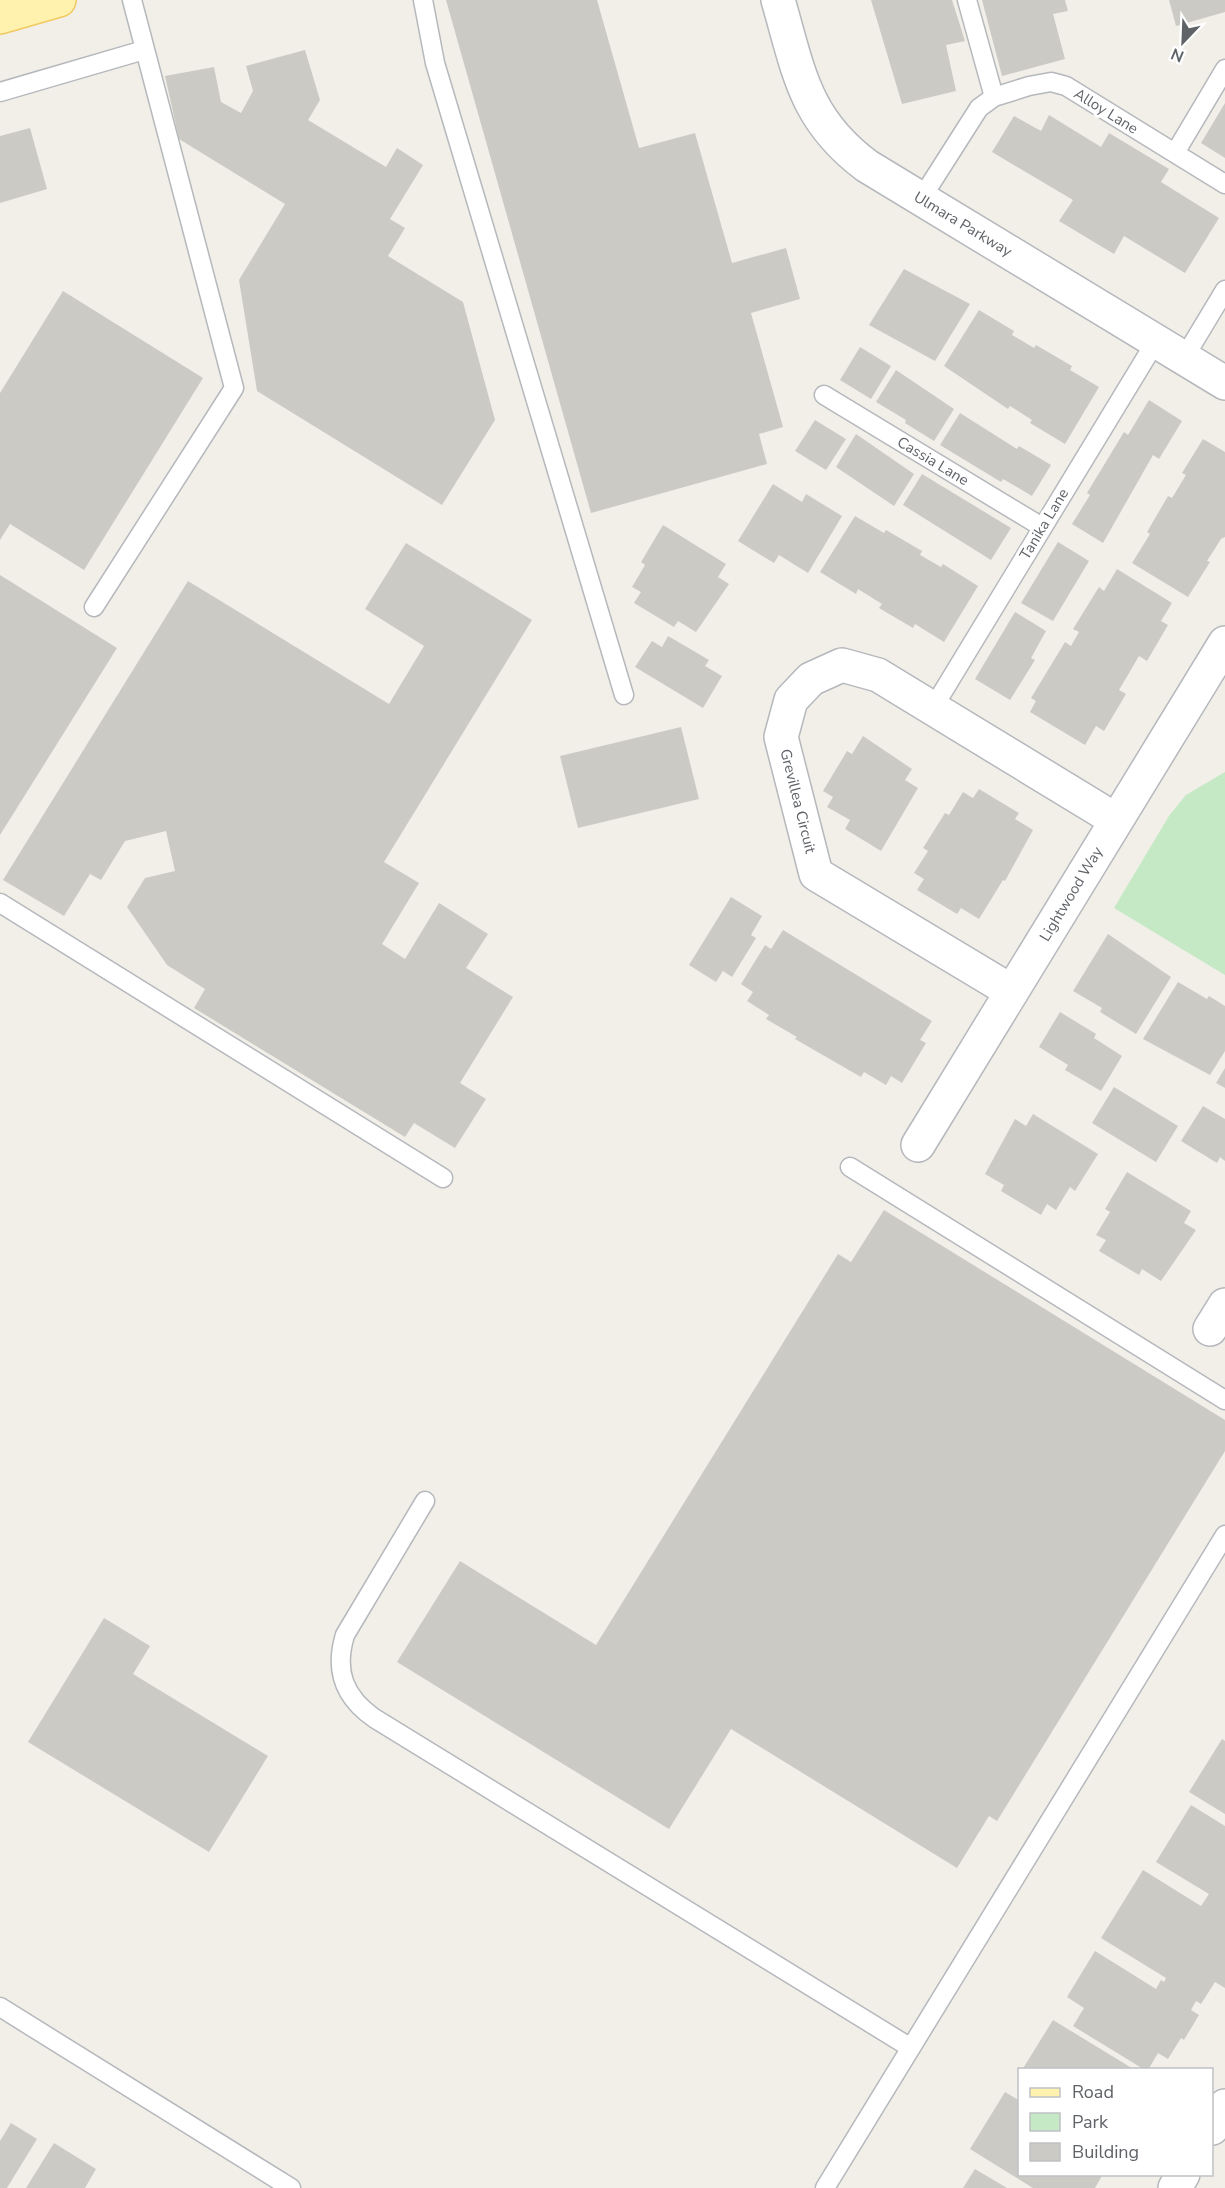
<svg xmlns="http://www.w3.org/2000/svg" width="1225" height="2188" viewBox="0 0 1225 2188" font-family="'Nunito Sans',sans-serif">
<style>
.green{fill:#c5e8c5}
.building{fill:#cccac5}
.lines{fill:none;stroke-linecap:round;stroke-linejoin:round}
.service-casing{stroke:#b5b8bc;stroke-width:21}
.minor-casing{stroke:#b5b8bc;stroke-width:36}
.primary-casing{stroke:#f2c960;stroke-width:36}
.service{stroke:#fff;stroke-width:18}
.minor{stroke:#fff;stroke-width:33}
.primary{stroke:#fff2af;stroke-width:33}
.labels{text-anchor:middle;stroke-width:6;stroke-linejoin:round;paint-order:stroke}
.street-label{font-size:15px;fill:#5f6368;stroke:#fff}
</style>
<rect width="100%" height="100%" fill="#f1efe8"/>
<path class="green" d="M 1225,772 L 1225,975 L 1114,908 L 1169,816 L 1186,795 Z"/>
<path class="building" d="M 446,0 L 597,0 L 639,148 L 695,133 L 732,263 L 786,248 L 800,299 L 751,313 L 783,427 L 759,434 L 767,464 L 591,513 Z
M 871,0 L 952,0 L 965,41 L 946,45 L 956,91 L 902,104 Z
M 982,0 L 1065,0 L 1068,11 L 1053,14 L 1065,59 L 1002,76 Z
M 1169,0 L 1225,0 L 1225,12 L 1176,26 Z
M 305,50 L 320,100 L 308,120 L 386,167 L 397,148 L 423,165 L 390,219 L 405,228 L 388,256 L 463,302 L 495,420 L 442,505 L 257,391 L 239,280 L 285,204 L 179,139 L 165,76 L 214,67 L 221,102 L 241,113 L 253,91 L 246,66 Z
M 1225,103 L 1225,158 L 1201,143 Z
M 1049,115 L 1101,147 L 1109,133 L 1169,169 L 1161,182 L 1219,218 L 1185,273 L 1124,236 L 1114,254 L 1059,221 L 1073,200 L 992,152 L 1014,116 L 1041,131 Z
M 30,128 L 47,189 L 0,203 L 0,136 Z
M 904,269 L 970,304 L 935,361 L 869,325 Z
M 63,291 L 203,378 L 84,570 L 10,524 L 0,540 L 0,393 Z
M 979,310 L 1014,331 L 1012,335 L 1034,348 L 1036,345 L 1072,366 L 1070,370 L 1099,387 L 1065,444 L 1030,423 L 1032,420 L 1010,406 L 1008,409 L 944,366 Z
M 860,347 L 891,366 L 871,399 L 840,380 Z
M 896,370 L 954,409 L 934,441 L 905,423 L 906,420 L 876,402 Z
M 1149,400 L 1182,421 L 1159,459 L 1153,455 L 1103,543 L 1072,524 L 1090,495 L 1087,493 L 1124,432 L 1128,435 Z
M 960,413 L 1017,449 L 1019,446 L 1051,465 L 1032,496 L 1003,479 L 1001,482 L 940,445 Z
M 815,420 L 846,439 L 826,470 L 795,451 Z
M 856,434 L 914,474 L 894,506 L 836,467 Z
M 1203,439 L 1225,452 L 1225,537 L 1221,539 L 1207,561 L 1210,562 L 1188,597 L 1132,563 L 1150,534 L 1147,532 L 1168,496 L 1172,498 L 1186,475 L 1182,473 Z
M 922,474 L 1011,528 L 991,560 L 903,505 Z
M 773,484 L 802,502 L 806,494 L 842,516 L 808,573 L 779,555 L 774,563 L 738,541 Z
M 855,516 L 884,533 L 886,530 L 922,551 L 920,555 L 941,567 L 943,564 L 978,586 L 944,642 L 915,624 L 913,628 L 879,608 L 882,604 L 858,589 L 856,594 L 820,572 Z
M 663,525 L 726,564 L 718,577 L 729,584 L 696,632 L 678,621 L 674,627 L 634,603 L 641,592 L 632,587 L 645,565 L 641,562 Z
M 1058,542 L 1089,561 L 1053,621 L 1021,603 Z
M 406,543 L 532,620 L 384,862 L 419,883 L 382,944 L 405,959 L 439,903 L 488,934 L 466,968 L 513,997 L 460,1083 L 486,1099 L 455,1148 L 414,1123 L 405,1137 L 194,1008 L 205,989 L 167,965 L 127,907 L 145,878 L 175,871 L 166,831 L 125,841 L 101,880 L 90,874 L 64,916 L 3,880 L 188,581 L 389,704 L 424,646 L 365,609 Z
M 1117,569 L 1172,603 L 1161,621 L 1168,625 L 1147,661 L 1139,656 L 1119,690 L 1126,694 L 1104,731 L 1096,726 L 1085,745 L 1030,712 L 1036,701 L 1031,698 L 1065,642 L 1071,646 L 1079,632 L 1073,629 L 1099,587 L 1104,591 Z
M 0,575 L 117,648 L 0,835 Z
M 1015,612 L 1046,631 L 1031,658 L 1035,660 L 1010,700 L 975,679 Z
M 668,636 L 709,660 L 705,666 L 722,676 L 703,708 L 635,667 L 652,641 L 662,647 Z
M 681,727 L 699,799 L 578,828 L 560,756 Z
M 863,736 L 912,769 L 905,780 L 918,788 L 881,851 L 845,829 L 850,820 L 827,807 L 833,797 L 823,791 L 847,751 L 852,754 Z
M 979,789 L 1019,813 L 1015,819 L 1033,830 L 1005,881 L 1003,880 L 979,919 L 961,908 L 957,914 L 917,890 L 924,879 L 914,873 L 928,851 L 923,848 L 945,813 L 949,815 L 963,792 L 973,798 Z
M 731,897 L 762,916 L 751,935 L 756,938 L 732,977 L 723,971 L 716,982 L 689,965 Z
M 783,930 L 932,1021 L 920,1040 L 926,1043 L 902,1083 L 891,1076 L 886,1085 L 864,1072 L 861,1077 L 795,1039 L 797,1037 L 766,1019 L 769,1015 L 747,1001 L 753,992 L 741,984 L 765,945 L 771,949 Z
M 1108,934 L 1171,977 L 1136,1034 L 1100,1012 L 1102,1008 L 1073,991 Z
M 1178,982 L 1207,999 L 1209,996 L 1225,1006 L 1225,1051 L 1210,1075 L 1143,1039 Z
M 1060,1012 L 1096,1034 L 1094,1038 L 1122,1056 L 1101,1091 L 1065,1070 L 1068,1065 L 1039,1047 Z
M 1225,1068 L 1225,1088 L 1216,1083 Z
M 1114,1087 L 1178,1126 L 1156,1162 L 1092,1123 Z
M 1203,1106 L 1225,1119 L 1225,1161 L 1220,1157 L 1217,1163 L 1181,1141 Z
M 1033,1114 L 1098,1154 L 1075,1191 L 1070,1187 L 1056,1210 L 1047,1204 L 1041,1215 L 1001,1191 L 1004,1185 L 985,1174 L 1015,1119 L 1026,1126 Z
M 1127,1172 L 1191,1211 L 1184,1223 L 1196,1230 L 1161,1281 L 1142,1269 L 1139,1275 L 1099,1251 L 1106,1240 L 1096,1235 L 1110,1212 L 1105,1209 Z
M 884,1210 L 1225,1420 L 1225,1451 L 997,1821 L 989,1816 L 957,1868 L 731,1729 L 669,1829 L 397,1662 L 460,1561 L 596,1645 L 838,1254 L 851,1262 Z
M 104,1618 L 150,1646 L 133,1674 L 268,1756 L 209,1852 L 28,1742 Z
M 1222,1739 L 1225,1741 L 1225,1814 L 1189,1792 Z
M 1191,1805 L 1225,1826 L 1225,1988 L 1215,1982 L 1201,2004 L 1196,2001 L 1191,2010 L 1199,2015 L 1184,2040 L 1181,2038 L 1168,2059 L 1158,2053 L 1148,2070 L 1145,2070 L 1073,2026 L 1084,2008 L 1067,1997 L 1095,1951 L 1156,1989 L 1161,1980 L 1164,1982 L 1166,1978 L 1101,1938 L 1143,1870 L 1201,1906 L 1209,1894 L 1156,1862 Z
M 1053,2020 L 1135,2070 L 1022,2070 Z
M 1005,2092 L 1020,2101 L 1020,2174 L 1103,2174 L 1095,2188 L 1033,2188 L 970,2149 Z
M 11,2123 L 37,2139 L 7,2188 L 0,2188 L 0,2141 Z
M 54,2143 L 96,2169 L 85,2188 L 26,2188 Z
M 975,2169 L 1007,2188 L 963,2188 Z"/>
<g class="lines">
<defs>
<path id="service" d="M 423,0 L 435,63 L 624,695
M 967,0 L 994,97
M 0,92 L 144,50
M 1175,153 L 1225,69
M 921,199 L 979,108 L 994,97 L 1029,86 L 1051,82 L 1066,86 L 1225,184
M 1184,358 L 1225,290
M 824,395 L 1042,527
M 94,607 L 234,388 L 132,0
M 933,708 L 1156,341
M 0,903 L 443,1178
M 850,1167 L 1225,1400
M 425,1501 L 345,1635 C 334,1671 344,1697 374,1718 L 911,2048
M 0,2007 L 291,2188
M 825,2188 L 1225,1535"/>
<path id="minor" d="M 778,0 C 799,72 804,119 867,166 L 1225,383
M 1011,991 L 816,874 L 781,737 L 791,700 L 811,679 L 842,665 L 878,675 L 1116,820
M 918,1145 L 1225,643
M 1210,1329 L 1225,1305
M 1212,2128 L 1225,2106
M 1175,2188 L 1183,2174"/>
<path id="primary" d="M 0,17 L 59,0"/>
</defs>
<use href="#service" class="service-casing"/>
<use href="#minor" class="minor-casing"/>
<use href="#primary" class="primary-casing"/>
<use href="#service" class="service"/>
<use href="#minor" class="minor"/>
<use href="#primary" class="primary"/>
</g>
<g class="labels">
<g class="street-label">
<text transform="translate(1106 111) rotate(32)" y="5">Alloy Lane</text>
<text transform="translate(963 224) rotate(31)" y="5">Ulmara Parkway</text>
<text transform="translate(933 461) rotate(31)" y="5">Cassia Lane</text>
<text transform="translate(1044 524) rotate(-59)" y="5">Tanika Lane</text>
<text transform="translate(798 801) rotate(76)" y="5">Grevillea Circuit</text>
<text transform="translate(1071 894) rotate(-59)" y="5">Lightwood Way</text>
</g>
</g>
<rect x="1018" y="2068" width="195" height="108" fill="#ffffff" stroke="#bfc1c3" stroke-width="1.5"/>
<rect x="1030" y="2088" width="30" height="9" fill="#fff2af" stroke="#bfc1c3" stroke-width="1.5"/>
<text x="1072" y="2098" font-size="18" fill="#5f6368">Road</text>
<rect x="1030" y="2113" width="30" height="18" fill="#c5e8c5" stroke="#bfc1c3" stroke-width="1.5"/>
<text x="1072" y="2128" font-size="18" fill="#5f6368">Park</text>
<rect x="1030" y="2143" width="30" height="18" fill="#cccac5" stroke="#bfc1c3" stroke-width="1.5"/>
<text x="1072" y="2158" font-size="18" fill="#5f6368">Building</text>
<g transform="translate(1183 42) rotate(203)" stroke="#ffffff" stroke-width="4.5" paint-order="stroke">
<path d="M0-4.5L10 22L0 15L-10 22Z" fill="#5f6368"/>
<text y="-9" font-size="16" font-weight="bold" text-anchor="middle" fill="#5f6368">N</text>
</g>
</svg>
